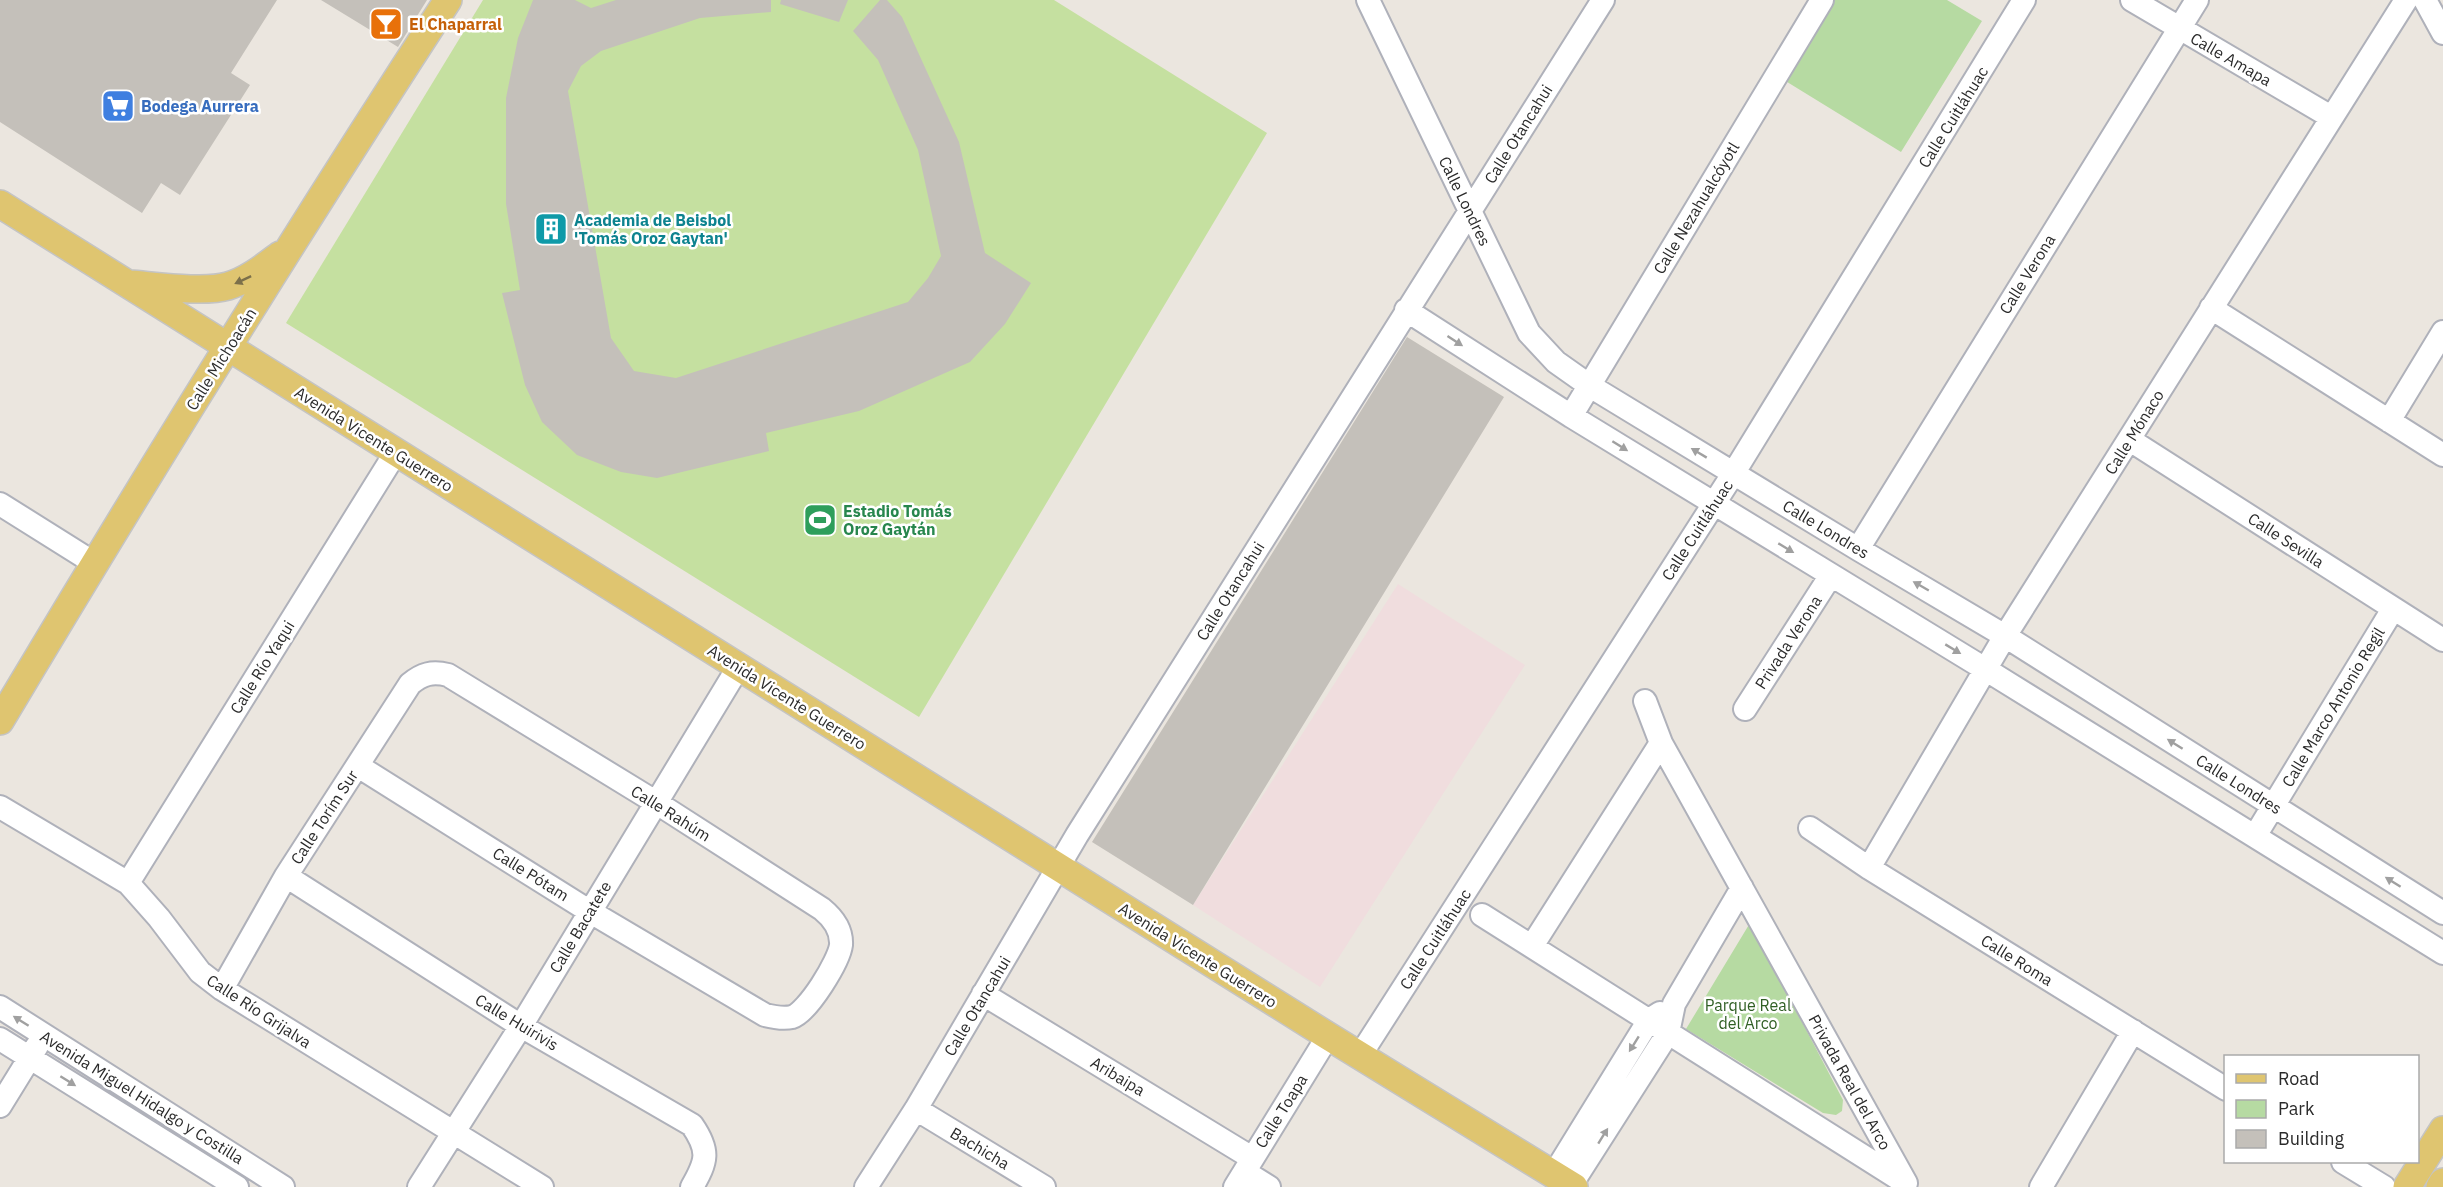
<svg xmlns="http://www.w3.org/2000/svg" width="2443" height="1187" viewBox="0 0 2443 1187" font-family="'IBM Plex Sans',sans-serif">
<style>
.medical{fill:#f0ddde}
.green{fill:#b6daa2}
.pitch{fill:#c5e0a0}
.building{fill:#c4c0ba}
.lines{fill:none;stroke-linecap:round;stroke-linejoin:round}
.minor-casing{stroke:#afb1ba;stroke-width:26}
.major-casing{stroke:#c4c4c4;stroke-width:30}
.minor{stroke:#fff;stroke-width:22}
.major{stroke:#dfc570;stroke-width:27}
.oneway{fill:#7c704a}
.oneway2{fill:#a0a0a0}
.labels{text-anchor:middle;stroke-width:5;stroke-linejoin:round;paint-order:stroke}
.food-label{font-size:16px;font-weight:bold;fill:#c56008;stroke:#fff;text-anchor:start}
.street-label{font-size:16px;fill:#2b2b2b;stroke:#fff}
.shop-label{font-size:16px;font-weight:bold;fill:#366cbe;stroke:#fff;text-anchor:start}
.culture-label{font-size:16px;font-weight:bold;fill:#0d838f;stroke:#fff;text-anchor:start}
.leisure-label{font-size:16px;font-weight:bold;fill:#27864d;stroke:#fff;text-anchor:start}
.park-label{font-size:16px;fill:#305f24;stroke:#fff}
</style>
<rect width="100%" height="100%" fill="#ebe6df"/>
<path class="medical" d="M 1398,584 L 1525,665 L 1320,987 L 1193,905 Z"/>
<path class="green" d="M 1827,0 L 1947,0 L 1982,21 L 1901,152 L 1779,77 Z
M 1750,923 L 1843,1100 L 1842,1111 L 1836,1115 L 1823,1113 L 1686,1029 Z"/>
<path class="pitch" d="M 483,0 L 1054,0 L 1267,133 L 919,717 L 286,323 Z"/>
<path class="building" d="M 0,0 L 277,0 L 231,73 L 250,85 L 180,195 L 161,183 L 142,213 L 0,122 Z
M 321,0 L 427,0 L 398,47 Z
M 533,0 L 575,0 L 591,8 L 616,0 L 771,0 L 771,12 L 700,18 L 601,51 L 581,66 L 568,91 L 611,338 L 634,371 L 676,378 L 908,302 L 928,278 L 941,256 L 918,150 L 878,60 L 853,31 L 880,0 L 887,0 L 902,17 L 959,142 L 985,253 L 1031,283 L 1005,324 L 970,362 L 859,411 L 766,433 L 769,451 L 657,478 L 621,472 L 577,455 L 542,422 L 525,385 L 502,293 L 520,290 L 506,204 L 506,98 L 518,38 Z
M 781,0 L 848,0 L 839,22 L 780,4 Z
M 1407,337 L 1504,397 L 1193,905 L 1092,842 Z"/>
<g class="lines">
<defs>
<path id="minor" d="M 1368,0 L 1529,333 L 1556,362 L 1590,386 L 1858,549 L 2005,636 L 2443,913
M 2132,0 L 2331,117
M 2425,0 L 2443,33
M 2211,308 L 2443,455
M 1406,310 L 1571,416 L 1985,669 L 2443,953
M 1571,416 L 1822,0
M 2389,421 L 2443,332
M 2130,440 L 2443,640
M 0,504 L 94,563
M 1858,549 L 2197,0
M 1645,701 L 1661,743 L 1906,1183
M 1745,709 L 1831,575
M 0,807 L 128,883 L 159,918 L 200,972 L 222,989 L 542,1187
M 1810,828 L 1869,868 L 2226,1089
M 2255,836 L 2393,609
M 1869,868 L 2005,636 L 2406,0
M 286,876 L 521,1026 L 692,1125 C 710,1151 707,1161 692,1187
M 128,883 L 396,452
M 1482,915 L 1904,1182
M 1532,946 L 1661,743
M 222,989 L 286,876 L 410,684 C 422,674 432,671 448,675 L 657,803 L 822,909 C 833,918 842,929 841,945 C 839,961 808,1012 792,1017 C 783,1019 773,1017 765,1015 L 589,911 L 358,766
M 983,994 L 1252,1158
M 0,1007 L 283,1187
M 0,1039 L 237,1187
M 1361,1054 L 1733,474 L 2024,0
M 0,1106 L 37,1046
M 916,1109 L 1044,1187
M 2343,1162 L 2384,1187
M 1245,1172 L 1269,1187
M 1554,1174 L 1649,1020 L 1660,1013
M 1571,1185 L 1668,1033 L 1674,1004 L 1742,888
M 419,1187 L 521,1026 L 739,666
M 866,1187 L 916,1109 L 1077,835 L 1603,0
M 1235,1187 L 1328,1036
M 2041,1187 L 2133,1031"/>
<path id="major" d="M 0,204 L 1328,1036 L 1574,1187
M 130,284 C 156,286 204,293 228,286 C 248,280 264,267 280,255
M 0,721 C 145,478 294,237 448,0
M 2407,1187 L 2443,1130
M 2440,1187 L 2443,1182"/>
</defs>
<use href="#minor" class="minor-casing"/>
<use href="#major" class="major-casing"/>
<use href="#minor" class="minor"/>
<use href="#major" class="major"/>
</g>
<defs><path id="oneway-solid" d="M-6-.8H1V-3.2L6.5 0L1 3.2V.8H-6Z" transform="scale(1.5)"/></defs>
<use class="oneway" href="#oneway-solid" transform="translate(243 280) rotate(155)"/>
<g class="oneway2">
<use href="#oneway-solid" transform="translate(1455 341) rotate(33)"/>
<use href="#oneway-solid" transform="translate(1620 446) rotate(32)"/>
<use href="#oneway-solid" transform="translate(1699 453) rotate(-149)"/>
<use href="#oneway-solid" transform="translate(1786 548) rotate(31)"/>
<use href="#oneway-solid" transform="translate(1921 586) rotate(-150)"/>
<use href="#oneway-solid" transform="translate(1953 649) rotate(31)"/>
<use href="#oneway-solid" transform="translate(2175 744) rotate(-148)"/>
<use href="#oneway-solid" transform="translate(2393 882) rotate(-148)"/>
<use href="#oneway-solid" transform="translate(21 1021) rotate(-148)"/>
<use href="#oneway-solid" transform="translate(1634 1044) rotate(122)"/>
<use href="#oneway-solid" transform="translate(68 1081) rotate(32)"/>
<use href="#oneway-solid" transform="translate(1603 1136) rotate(-58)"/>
</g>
<defs>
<symbol id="bar-square" viewBox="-11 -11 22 22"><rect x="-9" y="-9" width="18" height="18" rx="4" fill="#e8710a" stroke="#fff"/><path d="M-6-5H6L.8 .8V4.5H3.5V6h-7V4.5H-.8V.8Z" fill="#fff"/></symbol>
<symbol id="supermarket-square" viewBox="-11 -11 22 22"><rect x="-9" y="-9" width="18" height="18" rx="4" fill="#3f7fe0" stroke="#fff"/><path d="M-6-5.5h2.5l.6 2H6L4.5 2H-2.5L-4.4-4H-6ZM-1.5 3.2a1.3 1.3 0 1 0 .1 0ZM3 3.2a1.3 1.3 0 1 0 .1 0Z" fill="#fff"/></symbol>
<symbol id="building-square" viewBox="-11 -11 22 22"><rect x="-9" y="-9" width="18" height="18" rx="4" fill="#0f9aa8" stroke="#fff"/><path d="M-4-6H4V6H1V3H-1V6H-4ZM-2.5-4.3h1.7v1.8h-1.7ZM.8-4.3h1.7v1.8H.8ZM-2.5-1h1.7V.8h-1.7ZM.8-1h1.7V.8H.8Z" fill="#fff"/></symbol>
<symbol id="stadium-square" viewBox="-11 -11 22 22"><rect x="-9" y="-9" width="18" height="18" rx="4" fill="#2e9e5b" stroke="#fff"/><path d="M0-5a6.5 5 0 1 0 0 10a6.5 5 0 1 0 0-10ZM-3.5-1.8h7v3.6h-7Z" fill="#fff"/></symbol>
</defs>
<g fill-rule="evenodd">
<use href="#bar-square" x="367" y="5" width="38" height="38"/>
<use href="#supermarket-square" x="99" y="87" width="38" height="38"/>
<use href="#building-square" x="532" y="210" width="38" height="38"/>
<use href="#stadium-square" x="801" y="501" width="38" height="38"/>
</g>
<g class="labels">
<g class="food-label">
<text x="409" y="30">El Chaparral</text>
</g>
<g class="street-label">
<text transform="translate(2231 59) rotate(30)" y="6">Calle Amapa</text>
<text transform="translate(1953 117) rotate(-58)" y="6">Calle Cuitláhuac</text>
<text transform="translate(1518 134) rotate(-58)" y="6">Calle Otancahui</text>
<text transform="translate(1465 201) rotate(64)" y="6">Calle Londres</text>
<text transform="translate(1696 208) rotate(-59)" y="6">Calle Nezahualcóyotl</text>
<text transform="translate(2027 274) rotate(-58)" y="6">Calle Verona</text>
<text transform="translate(221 359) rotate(-58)" y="6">Calle Michoacán</text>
<text transform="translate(2134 432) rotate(-58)" y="6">Calle Mónaco</text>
<text transform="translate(374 439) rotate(32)" y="6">Avenida Vicente Guerrero</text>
<text transform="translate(1826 529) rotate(31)" y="6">Calle Londres</text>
<text transform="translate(1697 530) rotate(-57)" y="6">Calle Cuitláhuac</text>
<text transform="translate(2286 540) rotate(33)" y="6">Calle Sevilla</text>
<text transform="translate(1230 591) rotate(-58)" y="6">Calle Otancahui</text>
<text transform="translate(1788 642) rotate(-57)" y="6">Privada Verona</text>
<text transform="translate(262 667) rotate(-58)" y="6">Calle Río Yaqui</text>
<text transform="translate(787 697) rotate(32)" y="6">Avenida Vicente Guerrero</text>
<text transform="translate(2333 707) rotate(-59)" y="6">Calle Marco Antonio Regil</text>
<text transform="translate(2239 784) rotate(32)" y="6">Calle Londres</text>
<text transform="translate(671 813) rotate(32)" y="6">Calle Rahúm</text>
<text transform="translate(324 817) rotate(-57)" y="6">Calle Torím Sur</text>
<text transform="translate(531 874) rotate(32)" y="6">Calle Pótam</text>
<text transform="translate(580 927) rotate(-59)" y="6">Calle Bacatete</text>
<text transform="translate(1435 939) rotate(-57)" y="6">Calle Cuitláhuac</text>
<text transform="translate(1198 955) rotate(32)" y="6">Avenida Vicente Guerrero</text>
<text transform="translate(2017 960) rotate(32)" y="6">Calle Roma</text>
<text transform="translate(977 1006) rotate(-59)" y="6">Calle Otancahui</text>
<text transform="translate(259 1011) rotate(33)" y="6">Calle Río Grijalva</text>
<text transform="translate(517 1022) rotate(31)" y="6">Calle Huirivis</text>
<text transform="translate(1118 1076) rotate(31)" y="6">Aribaipa</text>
<text transform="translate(1850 1082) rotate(61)" y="6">Privada Real del Arco</text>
<text transform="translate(142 1097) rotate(32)" y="6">Avenida Miguel Hidalgo y Costilla</text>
<text transform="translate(1281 1111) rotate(-58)" y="6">Calle Toapa</text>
<text transform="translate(980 1148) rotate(31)" y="6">Bachicha</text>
</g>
<g class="shop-label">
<text x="141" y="112">Bodega Aurrera</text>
</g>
<g class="culture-label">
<text x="574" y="226">Academia de Beisbol<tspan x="574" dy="18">'Tomás Oroz Gaytan'</tspan></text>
</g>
<g class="leisure-label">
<text x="843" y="517">Estadio Tomás<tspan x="843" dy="18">Oroz Gaytán</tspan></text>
</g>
<g class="park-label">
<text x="1748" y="1011">Parque Real<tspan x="1748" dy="18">del Arco</tspan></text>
</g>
</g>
<rect x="2224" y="1055" width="195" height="108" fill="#ffffff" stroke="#aaaaaa" stroke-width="1.5"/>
<rect x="2236" y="1074" width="30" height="9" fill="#dfc570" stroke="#aaaaaa" stroke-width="1.5"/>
<text x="2278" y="1085" font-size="18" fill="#2b2b2b">Road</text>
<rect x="2236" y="1100" width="30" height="18" fill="#b6daa2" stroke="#aaaaaa" stroke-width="1.5"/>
<text x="2278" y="1115" font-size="18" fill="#2b2b2b">Park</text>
<rect x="2236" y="1130" width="30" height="18" fill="#c4c0ba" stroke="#aaaaaa" stroke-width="1.5"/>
<text x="2278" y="1145" font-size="18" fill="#2b2b2b">Building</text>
</svg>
